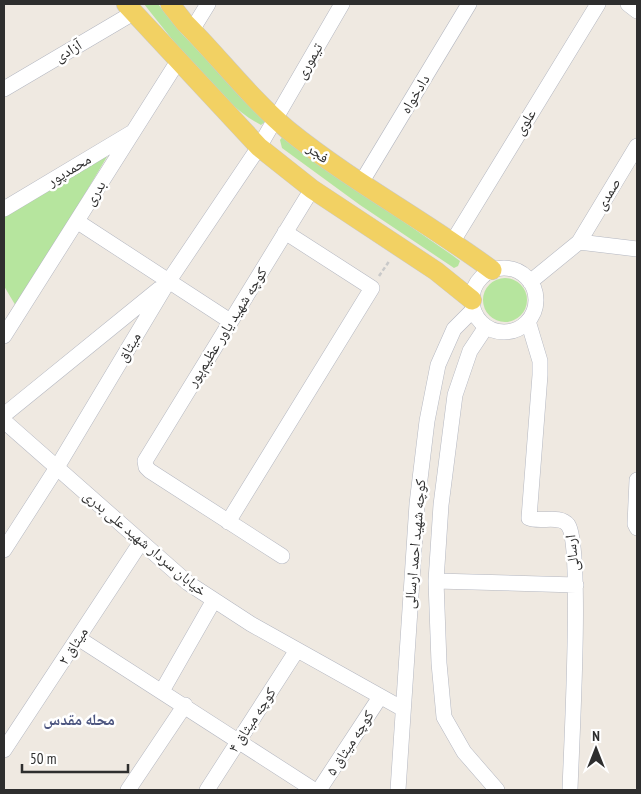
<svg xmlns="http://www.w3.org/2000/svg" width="641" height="794" viewBox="0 0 641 794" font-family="'PT Sans Narrow','Noto Naskh Arabic',sans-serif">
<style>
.green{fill:#b6e59e}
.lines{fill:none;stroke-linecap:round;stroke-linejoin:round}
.minor-casing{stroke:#b4b7c1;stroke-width:16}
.major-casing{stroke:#c9c9c9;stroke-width:20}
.path{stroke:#c9c9c9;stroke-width:2.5;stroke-dasharray:4 2.5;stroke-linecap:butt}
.minor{stroke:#fff;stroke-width:15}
.major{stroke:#f2d163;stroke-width:19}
.labels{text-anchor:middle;stroke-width:5;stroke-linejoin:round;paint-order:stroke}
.street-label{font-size:15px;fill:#2e2e2e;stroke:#fff}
.neighbourhood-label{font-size:16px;font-weight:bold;fill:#4d5680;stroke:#fff}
</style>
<rect width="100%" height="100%" fill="#efe9e1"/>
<path class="green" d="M 144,4 L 158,4 L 182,34 L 266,121 L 261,125 C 223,106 171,38 144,4 Z
M 284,135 L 362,193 L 452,255 L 460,261 L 458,266 L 454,268 L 360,205 L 282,148 L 280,140 Z
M 111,150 L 17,308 L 4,286 L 4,215 Z
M483 300a22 22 0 1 1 44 0a22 22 0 1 1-44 0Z"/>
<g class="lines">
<defs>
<path id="minor" d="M 628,4 L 637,11
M 192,30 L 208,4
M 4,89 L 133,13
M 361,183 L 469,4
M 4,209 L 131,133
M 78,222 L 230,321
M 453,241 L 598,4
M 579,242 L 637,146
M472 300a32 32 0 1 1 64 0a32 32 0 1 1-64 0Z
M 530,282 L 579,242 L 637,249
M 528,321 L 540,361 L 540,375 L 529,518 C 540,523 560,514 568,525 C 583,544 571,753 570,790
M 486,327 L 470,351 L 455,395 L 441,505 L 436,581 L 439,663 L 444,717 L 464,752 L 497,790
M 4,336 L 178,61
M 4,415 L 159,289
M 4,421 L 188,583 L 251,624 L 403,709
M 637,480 L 635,524 L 637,528
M 228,522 L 372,288 L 285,232
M 4,550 L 56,469 L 168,282 L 259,147 L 342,4
M 282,556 L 150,471 L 146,467 L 145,461 L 312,189
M 436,581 L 576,585
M 78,638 L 314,790
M 162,691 L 214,600
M 4,750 L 141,542
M 128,790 L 185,705
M 207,790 L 297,650
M 319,790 L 380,697
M 398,790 L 417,504 L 427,421 L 438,365 L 454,329 L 473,310"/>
<path id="major" d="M 126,4 L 259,147 L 312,189 L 436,271 L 472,300
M 170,4 L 185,23 C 219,57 250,98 288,130 C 352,182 426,221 492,270"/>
</defs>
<use href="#minor" class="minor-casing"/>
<use href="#major" class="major-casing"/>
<path class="path" d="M 379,276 L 390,260"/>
<use href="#minor" class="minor"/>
<use href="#major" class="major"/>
</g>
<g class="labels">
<g class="street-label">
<text transform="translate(68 51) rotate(-31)" y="5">آزادی</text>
<text transform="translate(309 61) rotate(-60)" y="5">تیموری</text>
<text transform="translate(415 94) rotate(-59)" y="5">دادخواه</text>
<text transform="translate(525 122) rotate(-58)" y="5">علوی</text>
<text transform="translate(318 153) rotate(37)" y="5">فجر</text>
<text transform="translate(69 170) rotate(-31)" y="5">محمدپور</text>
<text transform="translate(95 193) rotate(-58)" y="5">بدری</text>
<text transform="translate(608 194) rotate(-59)" y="5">صمدی</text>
<text transform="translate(227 327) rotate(-58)" y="5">کوچه شهید یاور عظیم‌پور</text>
<text transform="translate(129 347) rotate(-59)" y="5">میثاق</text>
<text transform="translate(145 543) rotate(40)" y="5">خیابان سردار شهید علی بدری</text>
<text transform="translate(415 544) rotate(-85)" y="5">کوچه شهید احمد ارسالی</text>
<text transform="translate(572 553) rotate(-96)" y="5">ارسالی</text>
<text transform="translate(73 646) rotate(-57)" y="5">میثاق ۲</text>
<text transform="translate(252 720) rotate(-57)" y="5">کوچه میثاق ۴</text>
<text transform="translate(350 743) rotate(-57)" y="5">کوچه میثاق ۵</text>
</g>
<g class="neighbourhood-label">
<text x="79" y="725">محله مقدس</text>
</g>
</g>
<rect width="641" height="794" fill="none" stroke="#2e2e2e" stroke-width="10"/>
<g transform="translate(596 749)" stroke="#ffffff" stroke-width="4" paint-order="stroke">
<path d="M0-4L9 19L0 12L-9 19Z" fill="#2e2e2e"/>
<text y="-8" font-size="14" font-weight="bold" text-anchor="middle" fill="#2e2e2e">N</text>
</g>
<path d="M22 764v8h106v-8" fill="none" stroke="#2e2e2e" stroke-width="2.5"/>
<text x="30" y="764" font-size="15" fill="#2e2e2e" stroke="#ffffff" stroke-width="4" paint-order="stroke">50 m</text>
</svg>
